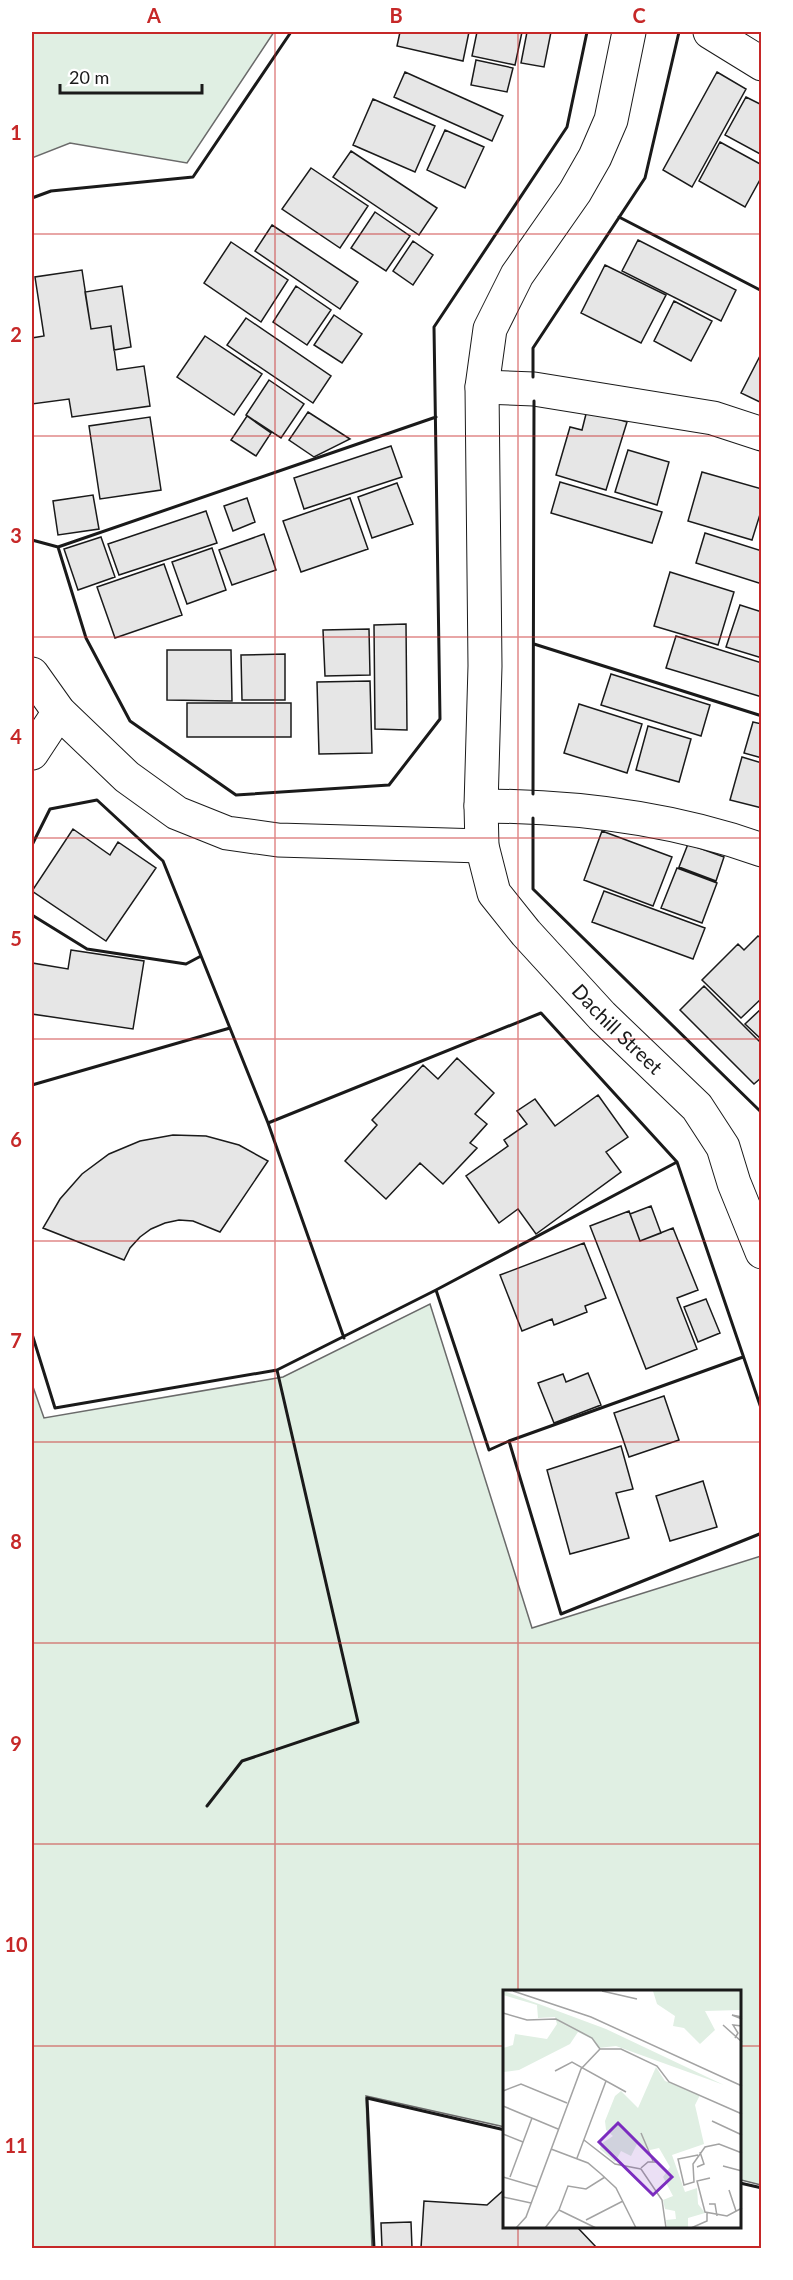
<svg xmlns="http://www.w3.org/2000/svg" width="793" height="2280" viewBox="0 0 793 2280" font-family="Lato,sans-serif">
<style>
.green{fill:#e0efe3;stroke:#6a6a6a;stroke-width:1.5}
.building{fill:#e6e6e6;stroke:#1a1a1a;stroke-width:1.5}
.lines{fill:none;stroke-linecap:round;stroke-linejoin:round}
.minor-casing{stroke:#1a1a1a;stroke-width:35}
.minor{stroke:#fff;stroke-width:33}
.wall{stroke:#1a1a1a;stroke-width:3}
.grid{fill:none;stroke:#c62828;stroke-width:1.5;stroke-opacity:0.55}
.labels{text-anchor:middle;stroke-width:4.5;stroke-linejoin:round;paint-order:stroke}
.street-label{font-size:20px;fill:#1a1a1a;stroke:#fff}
.inset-road{fill:none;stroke:#a3a3a3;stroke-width:1.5}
.view{fill:#7b2cbf;fill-opacity:0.15;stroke:#7b2cbf;stroke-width:3}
.inset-edge{fill:none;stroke:#1a1a1a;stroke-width:3}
.neatline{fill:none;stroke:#c62828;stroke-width:2}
.grid-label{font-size:20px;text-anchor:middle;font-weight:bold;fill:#c62828}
</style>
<rect width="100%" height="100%" fill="#fff"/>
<path class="green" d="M 32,32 L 274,32 L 187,163 L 70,143 L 32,158 Z
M 430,1304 L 532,1628 L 761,1556 L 761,2185 L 741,2180 L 740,1992 L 505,1992 L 505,2127 L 366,2096 L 372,2248 L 32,2248 L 32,1384 L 44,1418 L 283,1377 Z"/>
<path class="building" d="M 400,32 L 469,32 L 463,61 L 397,46 Z
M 477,32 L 522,32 L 515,65 L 472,56 Z
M 527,32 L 551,32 L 544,67 L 521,63 Z
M 476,60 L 513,68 L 507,92 L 471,85 Z
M 405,72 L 503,116 L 492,141 L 394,97 Z
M 717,72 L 746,89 L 692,187 L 663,170 Z
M 746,97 L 762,105 L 762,155 L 725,135 Z
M 373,99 L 435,126 L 415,172 L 353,145 Z
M 445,130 L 484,147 L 465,188 L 427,170 Z
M 720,142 L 762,165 L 762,176 L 745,207 L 699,181 Z
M 351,151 L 437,208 L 419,235 L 333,177 Z
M 311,168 L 368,206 L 340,248 L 282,209 Z
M 375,212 L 410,236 L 386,271 L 351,248 Z
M 272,225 L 358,282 L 340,309 L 255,251 Z
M 638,240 L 736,290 L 721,321 L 622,271 Z
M 413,241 L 433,255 L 413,285 L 393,271 Z
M 231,242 L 288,280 L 261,322 L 204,283 Z
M 605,265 L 666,295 L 641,343 L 581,313 Z
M 82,270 L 91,329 L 111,326 L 117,370 L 144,366 L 150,406 L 72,417 L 69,399 L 32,404 L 32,338 L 44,336 L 35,277 Z
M 122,286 L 131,347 L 114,350 L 111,326 L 91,329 L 85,292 Z
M 296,286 L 331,310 L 307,345 L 273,322 Z
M 674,301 L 712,321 L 691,361 L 654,341 Z
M 334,315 L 362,334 L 342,363 L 314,345 Z
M 246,318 L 331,376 L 313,403 L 227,345 Z
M 205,336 L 262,374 L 234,415 L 177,377 Z
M 762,352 L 762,403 L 741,393 Z
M 269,380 L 304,404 L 281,438 L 246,415 Z
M 587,410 L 627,422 L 606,490 L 556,475 L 570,427 L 582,430 Z
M 308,412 L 350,439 L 314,457 L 289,440 Z
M 247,416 L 271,433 L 256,456 L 231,440 Z
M 150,417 L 161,490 L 100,499 L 89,426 Z
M 391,446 L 402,477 L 304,509 L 294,478 Z
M 628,450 L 669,462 L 657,505 L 615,492 Z
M 702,472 L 762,489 L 762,508 L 752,540 L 688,521 Z
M 560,482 L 662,512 L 652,543 L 551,513 Z
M 397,483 L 413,524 L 372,538 L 358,497 Z
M 93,495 L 99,529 L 58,535 L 53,501 Z
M 247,498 L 255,522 L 233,531 L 224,506 Z
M 350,498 L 368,549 L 301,572 L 283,521 Z
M 206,511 L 217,543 L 119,575 L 108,544 Z
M 705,533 L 762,551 L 762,584 L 696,563 Z
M 264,534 L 276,570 L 232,585 L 219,550 Z
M 101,537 L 115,577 L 78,590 L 64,549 Z
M 212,548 L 226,590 L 187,604 L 172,562 Z
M 164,564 L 182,615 L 115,638 L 97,587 Z
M 670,572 L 734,592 L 718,645 L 654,626 Z
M 740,605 L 762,612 L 762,658 L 726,647 Z
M 406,624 L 407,730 L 375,729 L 374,625 Z
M 369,629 L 370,675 L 325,676 L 323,630 Z
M 676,636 L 762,663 L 762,697 L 666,668 Z
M 167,650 L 231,650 L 232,701 L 167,700 Z
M 285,654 L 285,700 L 242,700 L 241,655 Z
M 611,674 L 710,705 L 701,736 L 601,705 Z
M 370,681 L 372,753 L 319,754 L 317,682 Z
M 187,703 L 291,703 L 291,737 L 187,737 Z
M 579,704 L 642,724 L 627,773 L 564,753 Z
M 753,722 L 762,724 L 762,758 L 744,753 Z
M 648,726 L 691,739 L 679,782 L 636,770 Z
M 742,757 L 762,763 L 762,808 L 730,800 Z
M 73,829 L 110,855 L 118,842 L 156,868 L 106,941 L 32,891 Z
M 602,831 L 672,857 L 653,906 L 584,880 Z
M 688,844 L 724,857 L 716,881 L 679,867 Z
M 677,868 L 717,883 L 702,923 L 661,908 Z
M 604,891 L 705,928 L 693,959 L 592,922 Z
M 758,936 L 762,939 L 762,998 L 741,1018 L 702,980 L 738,944 L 744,950 Z
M 71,950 L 144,961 L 133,1029 L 32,1014 L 32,963 L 68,969 Z
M 704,986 L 762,1044 L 762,1077 L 754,1084 L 680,1010 Z
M 762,1008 L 762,1040 L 745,1024 Z
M 457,1058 L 494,1093 L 475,1114 L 487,1124 L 470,1143 L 477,1148 L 443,1184 L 420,1163 L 386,1199 L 345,1161 L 377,1125 L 372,1120 L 423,1065 L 438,1079 Z
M 598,1095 L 628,1137 L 606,1152 L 621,1172 L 536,1234 L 518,1209 L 499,1223 L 466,1176 L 508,1146 L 504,1140 L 527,1124 L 517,1111 L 535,1099 L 555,1126 Z
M 173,1135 L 206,1136 L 239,1145 L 268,1161 L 220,1232 L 193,1221 L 179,1220 L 165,1223 L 151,1229 L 140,1237 L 130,1248 L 124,1260 L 43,1228 L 60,1199 L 82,1174 L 109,1154 L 140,1141 Z
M 651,1206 L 661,1233 L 640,1241 L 630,1214 Z
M 629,1211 L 640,1241 L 673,1228 L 698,1290 L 677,1298 L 697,1349 L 646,1369 L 590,1226 Z
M 584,1243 L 606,1298 L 585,1306 L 587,1312 L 554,1325 L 552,1319 L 522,1331 L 500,1275 Z
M 706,1299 L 720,1333 L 698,1342 L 684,1307 Z
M 588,1373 L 601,1405 L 554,1423 L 538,1383 L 563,1374 L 566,1382 Z
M 664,1396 L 679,1440 L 629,1457 L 614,1413 Z
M 621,1446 L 633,1489 L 616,1493 L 629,1538 L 570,1554 L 547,1470 Z
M 703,1481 L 717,1527 L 670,1541 L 656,1496 Z
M 505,2189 L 505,2228 L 578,2228 L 597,2248 L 421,2248 L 424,2201 L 487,2205 Z
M 411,2222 L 412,2248 L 382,2248 L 381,2223 Z"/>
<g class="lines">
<defs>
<g id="minor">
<path id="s1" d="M 629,32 L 611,120 L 595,157 L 575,192 L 517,275 L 490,329 L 482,387 L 485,666 L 481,806 L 482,846 L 494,893 L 526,933 L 602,1016 L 697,1107 L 723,1147 L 734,1183 L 762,1252"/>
<path d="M 710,32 L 762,64"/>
<path d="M 482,387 L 534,389 L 713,418 L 762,434"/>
<path d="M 32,674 L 59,712 L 127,777 L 177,813 L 227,833 L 278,840 L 482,846"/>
<path d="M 32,753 L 59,712"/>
<path d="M 481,806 C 576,806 672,818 762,850"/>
</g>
</defs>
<use href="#minor" class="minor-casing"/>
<use href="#minor" class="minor"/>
<path class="wall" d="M 32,198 L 51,191 L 193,177 L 291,32
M 619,217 L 762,291
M 533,377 L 533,348 L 645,178 L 679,32
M 32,540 L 58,547 L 86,638 L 130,721 L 236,795 L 389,785 L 440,719 L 434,327 L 567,127 L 587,32
M 58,547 L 436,417
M 534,644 L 762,716
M 533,794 L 534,401
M 533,818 L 533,889 L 760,1111 L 762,1116
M 32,845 L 50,809 L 97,800 L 163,861 L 268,1123 L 541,1013 L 677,1162 L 762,1411
M 32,915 L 87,949 L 186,964 L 201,956
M 32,1085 L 230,1028
M 268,1123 L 344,1338
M 436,1290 L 677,1162
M 32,1334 L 55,1408 L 277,1370 L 436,1290 L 489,1450 L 509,1441 L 561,1614 L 762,1533
M 509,1441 L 743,1357
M 207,1806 L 242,1761 L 358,1722 L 277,1370
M 740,2183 L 762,2188
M 374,2248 L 367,2098 L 505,2130"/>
</g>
<path class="grid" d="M 275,32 L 275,2248M 518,32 L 518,1992M 32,234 L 762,234M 32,436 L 762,436M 32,637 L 762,637M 32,838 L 762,838M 32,1039 L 762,1039M 32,1241 L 762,1241M 32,1442 L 762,1442M 32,1643 L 762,1643M 32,1844 L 762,1844M 32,2046 L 505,2046M 740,2046 L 762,2046M 518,2228 L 518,2248"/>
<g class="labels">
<g class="street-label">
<text dy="7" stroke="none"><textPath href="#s1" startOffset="1082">Dachill Street</textPath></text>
</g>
</g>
<g transform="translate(503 1990)">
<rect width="238" height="238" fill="#fff"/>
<path d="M 1,1 L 103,39 L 221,95 L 113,56 L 95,58 L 89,49 L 75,42 L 67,54 L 16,80 L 0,82 L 0,58 L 10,55 L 12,44 L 44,49 L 54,34 L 52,27 L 35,28 L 34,15 L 0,5 ZM 150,1 L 238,1 L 238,20 L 202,21 L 212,40 L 197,54 L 181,38 L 170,36 L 172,26 L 154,14 ZM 153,77 L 162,91 L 197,105 L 192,115 L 201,154 L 169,165 L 182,202 L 194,198 L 195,214 L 202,223 L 185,228 L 185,238 L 164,238 L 163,230 L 173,229 L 172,221 L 162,219 L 160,210 L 170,206 L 160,187 L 167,177 L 156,158 L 147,160 L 134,154 L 128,166 L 118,161 L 112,172 L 97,159 L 98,154 L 110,146 L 103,140 L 102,131 L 112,106 L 118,101 L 135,118 Z" fill="#e0efe3"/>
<path class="inset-road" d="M 10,1 L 88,27 L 239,96M 99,1 L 134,9M 0,23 L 24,30 L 53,29 L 89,48 L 97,59M 239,27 L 229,25 L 239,29M 220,35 L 239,52M 232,48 L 235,43 L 230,35 L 239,36M 52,81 L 69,72 L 123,102M 0,101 L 18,94 L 64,113M 0,116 L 55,139M 209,131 L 239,145M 138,143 L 150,171M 0,144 L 20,152M 81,150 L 112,174 L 138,179M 48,159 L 85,173 L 98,184 L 113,198 L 133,238M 195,165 L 175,169 L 181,195 L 191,192 L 190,174 L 202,157 L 216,154 L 239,163M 74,168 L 103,91M 220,176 L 239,181M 194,177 L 201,174 L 197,162M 138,178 L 145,172 L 154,172M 138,179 L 159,210 L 163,238M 0,187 L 34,197M 7,187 L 29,128M 207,188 L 194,191 L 202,222 L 224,226 L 239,218M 226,200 L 233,221M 0,207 L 28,213M 206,214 L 212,214 L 214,226M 56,220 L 93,238M 83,230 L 120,211M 13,238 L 23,227 L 78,79 L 97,59 L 118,59 L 154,76 L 166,92 L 239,124M 42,238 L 56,220 L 65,196 L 83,199 L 102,187M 188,238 L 204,231 L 204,223"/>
<path class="view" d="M 115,133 L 169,187 L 150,205 L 96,152 Z"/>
<rect width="238" height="238" class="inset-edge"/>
</g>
<rect width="793" height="2280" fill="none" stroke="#ffffff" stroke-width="66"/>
<path d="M60 84v9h142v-9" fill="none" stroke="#1a1a1a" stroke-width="3"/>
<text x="69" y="84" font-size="18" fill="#1a1a1a" stroke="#ffffff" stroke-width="4.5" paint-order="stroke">20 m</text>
<rect x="33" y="33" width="727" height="2214" class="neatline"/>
<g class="grid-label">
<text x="154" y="23">A</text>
<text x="396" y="23">B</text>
<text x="639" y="23">C</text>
<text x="16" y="140">1</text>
<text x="16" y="342">2</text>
<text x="16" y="543">3</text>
<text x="16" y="744">4</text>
<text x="16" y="946">5</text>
<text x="16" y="1147">6</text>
<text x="16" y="1348">7</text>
<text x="16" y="1549">8</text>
<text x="16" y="1751">9</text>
<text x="16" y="1952">10</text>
<text x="16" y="2153">11</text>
</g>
</svg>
